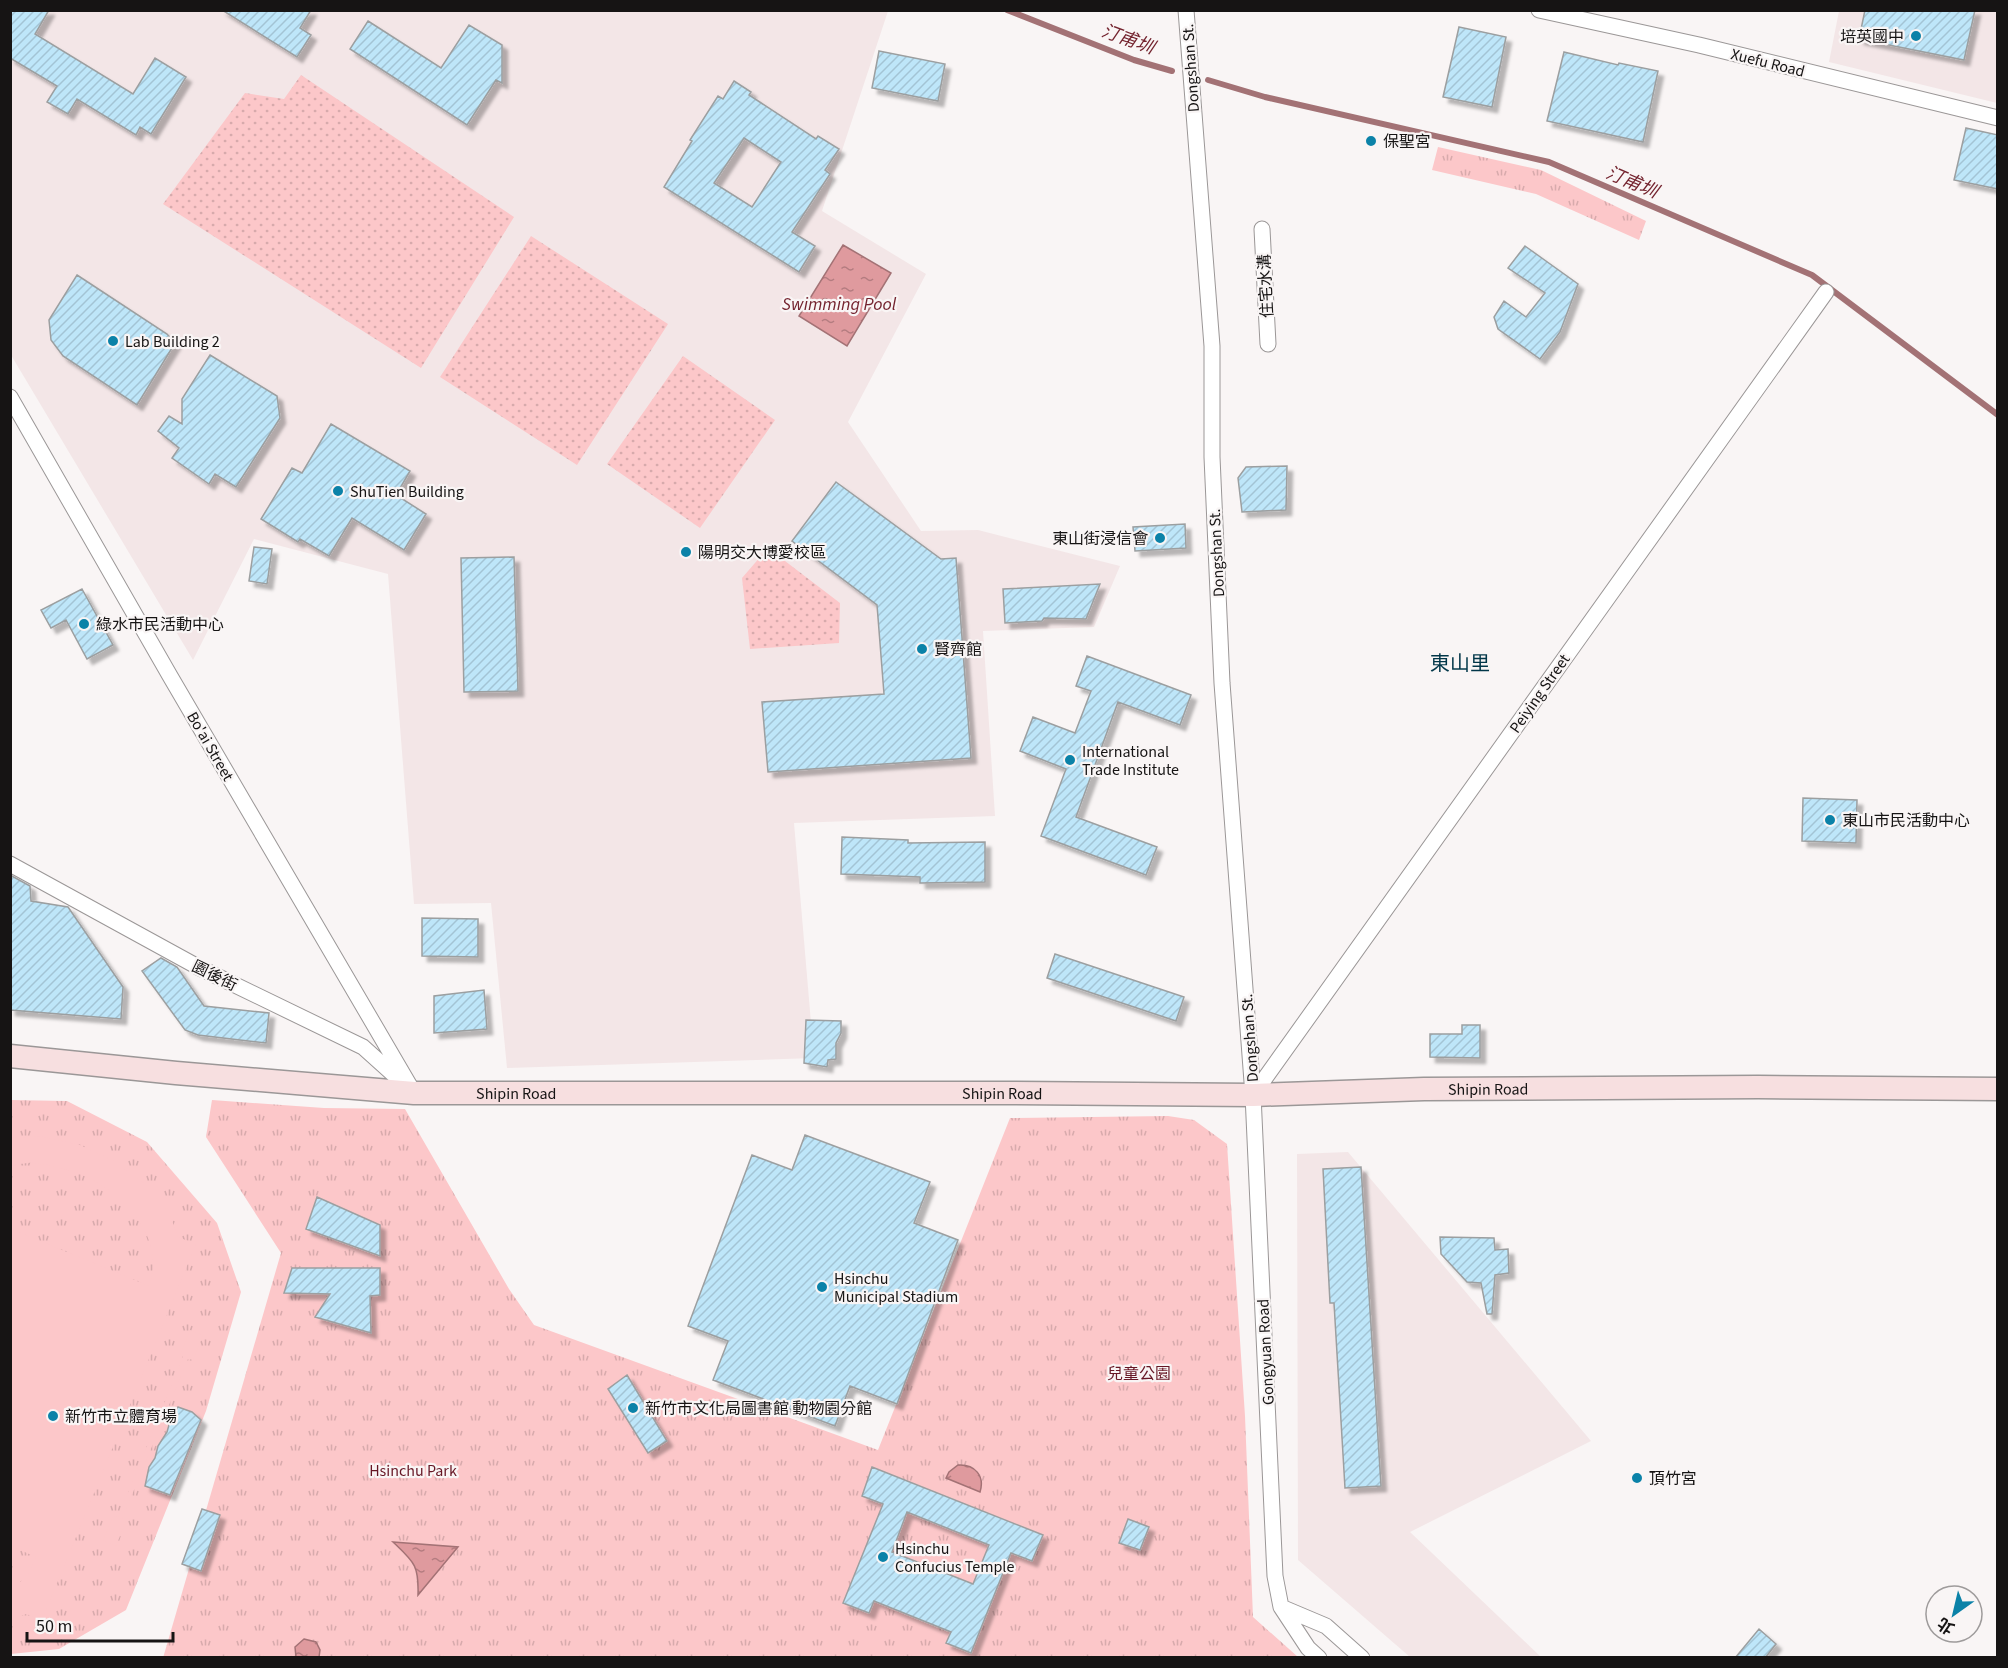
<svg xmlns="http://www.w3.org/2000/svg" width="2008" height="1668" viewBox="0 0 2008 1668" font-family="'Source Sans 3','Noto Sans TC',sans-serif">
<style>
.built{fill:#f3e6e7}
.grass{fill:url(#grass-dots)}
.park{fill:url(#park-tufts)}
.pitch{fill:#fcc7c9}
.water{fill:url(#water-ripples);stroke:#a37275;stroke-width:1.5}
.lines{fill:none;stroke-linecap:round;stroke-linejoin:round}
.stream{stroke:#a37275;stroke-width:6}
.building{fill:url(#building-hatch);stroke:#9c9fa0;stroke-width:1.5;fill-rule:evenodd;filter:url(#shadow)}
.street-casing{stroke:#9b9797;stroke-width:17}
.secondary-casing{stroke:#9b9797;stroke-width:25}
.street{stroke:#fff;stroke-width:15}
.secondary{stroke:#f7dfe0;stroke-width:22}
.poi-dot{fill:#0b82a8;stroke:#f9f5f5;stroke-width:2}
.labels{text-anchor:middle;stroke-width:4.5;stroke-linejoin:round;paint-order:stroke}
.poi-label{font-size:16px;fill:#161414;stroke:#f9f5f5;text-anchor:start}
.street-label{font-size:16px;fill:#161414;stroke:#f9f5f5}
.park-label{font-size:16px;fill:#671725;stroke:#f9f5f5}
.water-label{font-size:18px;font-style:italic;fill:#74242f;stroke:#f9f5f5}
.quarter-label{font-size:20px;fill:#013648;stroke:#f9f5f5}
</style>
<defs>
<pattern id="grass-dots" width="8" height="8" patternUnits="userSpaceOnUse" patternTransform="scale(1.5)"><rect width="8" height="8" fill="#fcc7c9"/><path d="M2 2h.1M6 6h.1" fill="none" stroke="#d7aaac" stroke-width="1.8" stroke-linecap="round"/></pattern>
<pattern id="park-tufts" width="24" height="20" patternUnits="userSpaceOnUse" patternTransform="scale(1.5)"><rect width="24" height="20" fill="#fcc7c9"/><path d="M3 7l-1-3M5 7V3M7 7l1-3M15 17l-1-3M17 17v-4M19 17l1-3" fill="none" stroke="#d7aaac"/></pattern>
<pattern id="water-ripples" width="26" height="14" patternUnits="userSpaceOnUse" patternTransform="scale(1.5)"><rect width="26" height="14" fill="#df9a9e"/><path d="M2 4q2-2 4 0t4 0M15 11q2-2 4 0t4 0" fill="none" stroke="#b47c80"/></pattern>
<pattern id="building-hatch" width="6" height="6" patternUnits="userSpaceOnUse" patternTransform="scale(1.5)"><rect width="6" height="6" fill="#bee6f9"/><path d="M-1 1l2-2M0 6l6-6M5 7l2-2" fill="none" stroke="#a3c4d5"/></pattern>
<filter id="shadow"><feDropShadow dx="5.5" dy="5.5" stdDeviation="1.5" flood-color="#0004"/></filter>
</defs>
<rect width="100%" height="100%" fill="#f9f5f5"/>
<path class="built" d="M 10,11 L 888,11 L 822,211 L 926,274 L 848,422 L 921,531 L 978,530 L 1120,566 L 1094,627 L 983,631 L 995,816 L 794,823 L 814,1058 L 507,1068 L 491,903 L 414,904 L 388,574 L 254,539 L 193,660 L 11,355 Z
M 1839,11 L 1997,11 L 1997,103 L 1829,62 Z
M 1348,1152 L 1591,1441 L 1410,1532 L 1541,1657 L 1410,1657 L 1298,1560 L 1297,1154 Z"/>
<path class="grass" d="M 301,75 L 514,217 L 421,368 L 163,204 L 245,93 L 284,99 Z
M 531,236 L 668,324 L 577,465 L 440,377 Z
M 683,356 L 775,420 L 700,528 L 607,464 Z
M 768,548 L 840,603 L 839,643 L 750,649 L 742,578 Z"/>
<path class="park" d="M 1438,147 L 1541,170 L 1646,221 L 1639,240 L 1536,194 L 1432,170 Z
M 11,1100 L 67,1101 L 147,1142 L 217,1223 L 241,1292 L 206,1411 L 126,1610 L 59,1649 L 11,1654 Z
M 212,1100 L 324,1108 L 405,1109 L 509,1289 L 534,1325 L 878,1450 L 1010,1118 L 1168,1116 L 1194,1120 L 1227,1144 L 1245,1416 L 1253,1617 L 1298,1657 L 163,1658 L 281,1253 L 206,1137 Z"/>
<path class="pitch" d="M 40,1136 L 80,1145 L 114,1161 L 145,1184 L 169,1212 L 178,1237 L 196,1244 L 42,1620 L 26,1614 L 11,1620 L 11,1590 L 28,1575 L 36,1557 L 11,1546 L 11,1229 L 149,1286 C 166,1243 129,1198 91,1179 C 74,1170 52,1165 33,1163 C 26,1162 18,1165 11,1166 L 11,1138 Z
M 190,1330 L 203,1335 L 193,1360 L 188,1359 L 122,1519 L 126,1521 L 116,1546 L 103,1541 L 113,1516 L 118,1517 L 183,1357 L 180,1355 Z"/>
<path class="water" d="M 843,245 L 891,273 L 847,346 L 799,316 Z
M 958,1465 C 975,1464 985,1476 980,1492 L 946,1478 L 949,1472 Z
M 393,1542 L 458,1547 L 418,1595 C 419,1565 414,1562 393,1542 Z
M 304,1639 L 316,1642 L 320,1650 L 319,1657 L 296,1657 L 295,1647 Z"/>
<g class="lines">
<path class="stream" d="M 1007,10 L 1134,60 L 1172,71
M 1208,80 L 1265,97 L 1549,162 L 1812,275 L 1998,415"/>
</g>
<path class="building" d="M 10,10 L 49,10 L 35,34 L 133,94 L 155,58 L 186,77 L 151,134 L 140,127 L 136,135 L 77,99 L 68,114 L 47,102 L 57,86 L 10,58 Z
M 222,10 L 311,10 L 300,28 L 311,35 L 297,57 Z
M 1865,10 L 1975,10 L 1964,60 L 1859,39 Z
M 368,21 L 441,68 L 469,25 L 502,45 L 502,83 L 496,80 L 467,125 L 350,49 Z
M 1459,27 L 1506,37 L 1492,107 L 1443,97 Z
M 879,51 L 945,64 L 938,101 L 872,88 Z
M 1564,52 L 1618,65 L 1619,63 L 1658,71 L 1643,142 L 1547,121 Z
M 734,81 L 751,92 L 749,95 L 816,139 L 818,136 L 839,149 L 825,170 L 830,174 L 792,232 L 815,246 L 799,272 L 664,187 L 692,141 L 690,140 L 718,96 L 723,99 ZM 744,138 L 781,162 L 752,207 L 714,183 Z
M 1966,128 L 1998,135 L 1998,189 L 1954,180 Z
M 1525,246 L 1578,284 L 1560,332 L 1540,359 L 1498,329 L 1494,317 L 1504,301 L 1526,317 L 1545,293 L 1508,268 Z
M 77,275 L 167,334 L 175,343 L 137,405 L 63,356 L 51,340 L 49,320 Z
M 210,355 L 277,396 L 280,418 L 236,487 L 215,474 L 209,484 L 172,458 L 179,448 L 158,431 L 169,416 L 182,424 L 182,399 Z
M 331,424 L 410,471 L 396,495 L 426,514 L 404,550 L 352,518 L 329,556 L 300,539 L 298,542 L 261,519 L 292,468 L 302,473 Z
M 1287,466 L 1286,510 L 1242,512 L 1238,478 L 1246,467 Z
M 836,482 L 941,559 L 956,558 L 971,758 L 768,772 L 762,702 L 884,694 L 877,605 L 792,541 Z
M 1185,524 L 1186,548 L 1135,551 L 1133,527 Z
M 254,547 L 272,549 L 267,584 L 249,581 Z
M 514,557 L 518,691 L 464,692 L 461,558 Z
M 1100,584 L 1086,619 L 1044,618 L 1042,621 L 1005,623 L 1003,589 Z
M 82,589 L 113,645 L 87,659 L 66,620 L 51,628 L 41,610 Z
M 1087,656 L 1191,695 L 1180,725 L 1118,702 L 1076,817 L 1157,847 L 1146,875 L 1041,836 L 1066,769 L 1020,751 L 1033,717 L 1075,733 L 1091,691 L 1076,686 Z
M 1803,798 L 1857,800 L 1856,843 L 1802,841 Z
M 842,837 L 908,840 L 908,843 L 985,842 L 985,882 L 920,883 L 920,877 L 841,874 Z
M 10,875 L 30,886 L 31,901 L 68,907 L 123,987 L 121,1019 L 10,1010 Z
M 422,918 L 478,919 L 478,957 L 422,956 Z
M 1055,954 L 1184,997 L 1176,1021 L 1047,978 Z
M 161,958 L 177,967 L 204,1006 L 269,1013 L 266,1043 L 198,1035 L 185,1030 L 142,971 Z
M 484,990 L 487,1029 L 434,1033 L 434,996 Z
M 806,1020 L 841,1021 L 841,1033 L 836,1043 L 836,1059 L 828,1060 L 827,1067 L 804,1063 Z
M 1462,1025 L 1480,1025 L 1480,1058 L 1430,1057 L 1430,1034 L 1462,1034 Z
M 805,1135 L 930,1182 L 914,1223 L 958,1240 L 897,1404 L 850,1386 L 835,1426 L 713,1380 L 728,1341 L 688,1326 L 752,1155 L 792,1170 Z
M 1361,1167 L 1381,1486 L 1345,1488 L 1334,1303 L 1330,1303 L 1323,1169 Z
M 317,1197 L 380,1225 L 380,1256 L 306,1229 Z
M 1440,1237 L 1494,1238 L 1495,1250 L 1508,1249 L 1509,1273 L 1495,1275 L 1492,1314 L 1487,1314 L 1481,1283 L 1467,1282 L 1441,1254 Z
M 292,1268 L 380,1268 L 380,1295 L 370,1296 L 371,1333 L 315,1317 L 330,1294 L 284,1293 Z
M 627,1375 L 667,1441 L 648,1453 L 608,1389 Z
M 178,1407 L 192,1412 L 201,1420 L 170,1495 L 145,1486 L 149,1467 L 155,1458 L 158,1446 L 167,1432 L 171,1418 Z
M 872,1467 L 1043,1535 L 1032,1561 L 1011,1553 L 971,1653 L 946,1643 L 951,1632 L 874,1601 L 869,1613 L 843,1603 L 883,1504 L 862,1496 ZM 907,1512 L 989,1545 L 973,1584 L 892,1552 Z
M 202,1509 L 220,1515 L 201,1571 L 182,1564 Z
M 1128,1519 L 1149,1527 L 1140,1550 L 1119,1543 Z
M 1759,1629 L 1776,1644 L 1765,1658 L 1735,1658 Z"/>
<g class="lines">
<defs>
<path id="street" d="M 1186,10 L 1212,346 L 1212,457 L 1222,683 L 1253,1095 L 1275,1576 L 1281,1607 L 1308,1648 L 1319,1658
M 1539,10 L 1699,45 L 1998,118
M 1262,229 L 1268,344
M 10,397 L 170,676 L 414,1093
M 10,864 L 198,967 L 363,1047 L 403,1083
M 1253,1095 L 1826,292
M 1281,1607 L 1326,1626 L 1362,1658"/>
<g id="secondary">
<path id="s1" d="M 10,1056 L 176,1073 L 414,1093 L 1016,1093 L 1253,1095 L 1424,1089 L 1758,1087 L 1998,1089"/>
</g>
</defs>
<use href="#street" class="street-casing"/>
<use href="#secondary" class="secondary-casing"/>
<use href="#street" class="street"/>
<use href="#secondary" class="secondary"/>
</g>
<g class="poi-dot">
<circle cx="1916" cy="36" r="6"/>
<circle cx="1371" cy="141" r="6"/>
<circle cx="113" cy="341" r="6"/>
<circle cx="338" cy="491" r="6"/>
<circle cx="1160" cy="538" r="6"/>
<circle cx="686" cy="552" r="6"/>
<circle cx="84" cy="624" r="6"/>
<circle cx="922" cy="649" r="6"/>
<circle cx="1070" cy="760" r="6"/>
<circle cx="1830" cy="820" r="6"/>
<circle cx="822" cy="1287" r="6"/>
<circle cx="633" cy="1408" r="6"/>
<circle cx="53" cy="1416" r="6"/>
<circle cx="1637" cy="1478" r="6"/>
<circle cx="883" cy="1557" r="6"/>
</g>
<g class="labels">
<g class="poi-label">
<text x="1904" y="42" text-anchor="end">培英國中</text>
<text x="1383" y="147">保聖宮</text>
<text x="125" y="347">Lab Building 2</text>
<text x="350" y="497">ShuTien Building</text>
<text x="1148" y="544" text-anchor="end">東山街浸信會</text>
<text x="698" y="558">陽明交大博愛校區</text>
<text x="96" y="630">綠水市民活動中心</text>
<text x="934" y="655">賢齊館</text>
<text x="1082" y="757">International<tspan x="1082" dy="18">Trade Institute</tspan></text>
<text x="1842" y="826">東山市民活動中心</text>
<text x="834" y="1284">Hsinchu<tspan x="834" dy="18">Municipal Stadium</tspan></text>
<text x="645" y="1414">新竹市文化局圖書館 動物園分館</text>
<text x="65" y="1422">新竹市立體育場</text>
<text x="1649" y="1484">頂竹宮</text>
<text x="895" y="1554">Hsinchu<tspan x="895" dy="18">Confucius Temple</tspan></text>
</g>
<g class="street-label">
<text transform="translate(1768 62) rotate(14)" y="6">Xuefu Road</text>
<text transform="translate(1190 68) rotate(-94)" y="6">Dongshan St.</text>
<text transform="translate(1265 286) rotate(-93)" y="6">住宅水溝</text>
<text transform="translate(1216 553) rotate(-93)" y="6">Dongshan St.</text>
<text transform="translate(1539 693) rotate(-55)" y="6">Peiying Street</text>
<text transform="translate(211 746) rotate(60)" y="6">Bo'ai Street</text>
<text transform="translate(215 975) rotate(26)" y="6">園後街</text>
<text transform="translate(1249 1038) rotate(-94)" y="6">Dongshan St.</text>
<text dy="6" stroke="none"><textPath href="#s1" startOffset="1480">Shipin Road</textPath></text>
<text dy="6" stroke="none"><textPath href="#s1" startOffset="508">Shipin Road</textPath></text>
<text dy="6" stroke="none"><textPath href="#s1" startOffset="994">Shipin Road</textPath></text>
<text transform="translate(1265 1352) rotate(-93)" y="6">Gongyuan Road</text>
</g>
<g class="park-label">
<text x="1139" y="1379">兒童公園</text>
<text x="413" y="1476">Hsinchu Park</text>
</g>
<g class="water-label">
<text transform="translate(1128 39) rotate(20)" y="6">汀甫圳</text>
<text transform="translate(1632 182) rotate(23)" y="6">汀甫圳</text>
<text x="839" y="310">Swimming Pool</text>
</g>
<g class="quarter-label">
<text x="1460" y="670">東山里</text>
</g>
</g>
<rect width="2008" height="1668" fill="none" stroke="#161414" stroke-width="24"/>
<g transform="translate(1954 1614) rotate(214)"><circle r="28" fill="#f9f5f5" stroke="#9e9b9b" stroke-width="1.5"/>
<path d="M0-4.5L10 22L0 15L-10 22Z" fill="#0b82a8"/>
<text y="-9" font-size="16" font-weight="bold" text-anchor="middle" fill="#161414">北</text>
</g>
<path d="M27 1632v9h146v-9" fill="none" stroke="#161414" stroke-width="3"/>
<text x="36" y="1632" font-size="18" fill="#161414" stroke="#f9f5f5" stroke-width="4.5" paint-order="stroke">50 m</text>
</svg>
